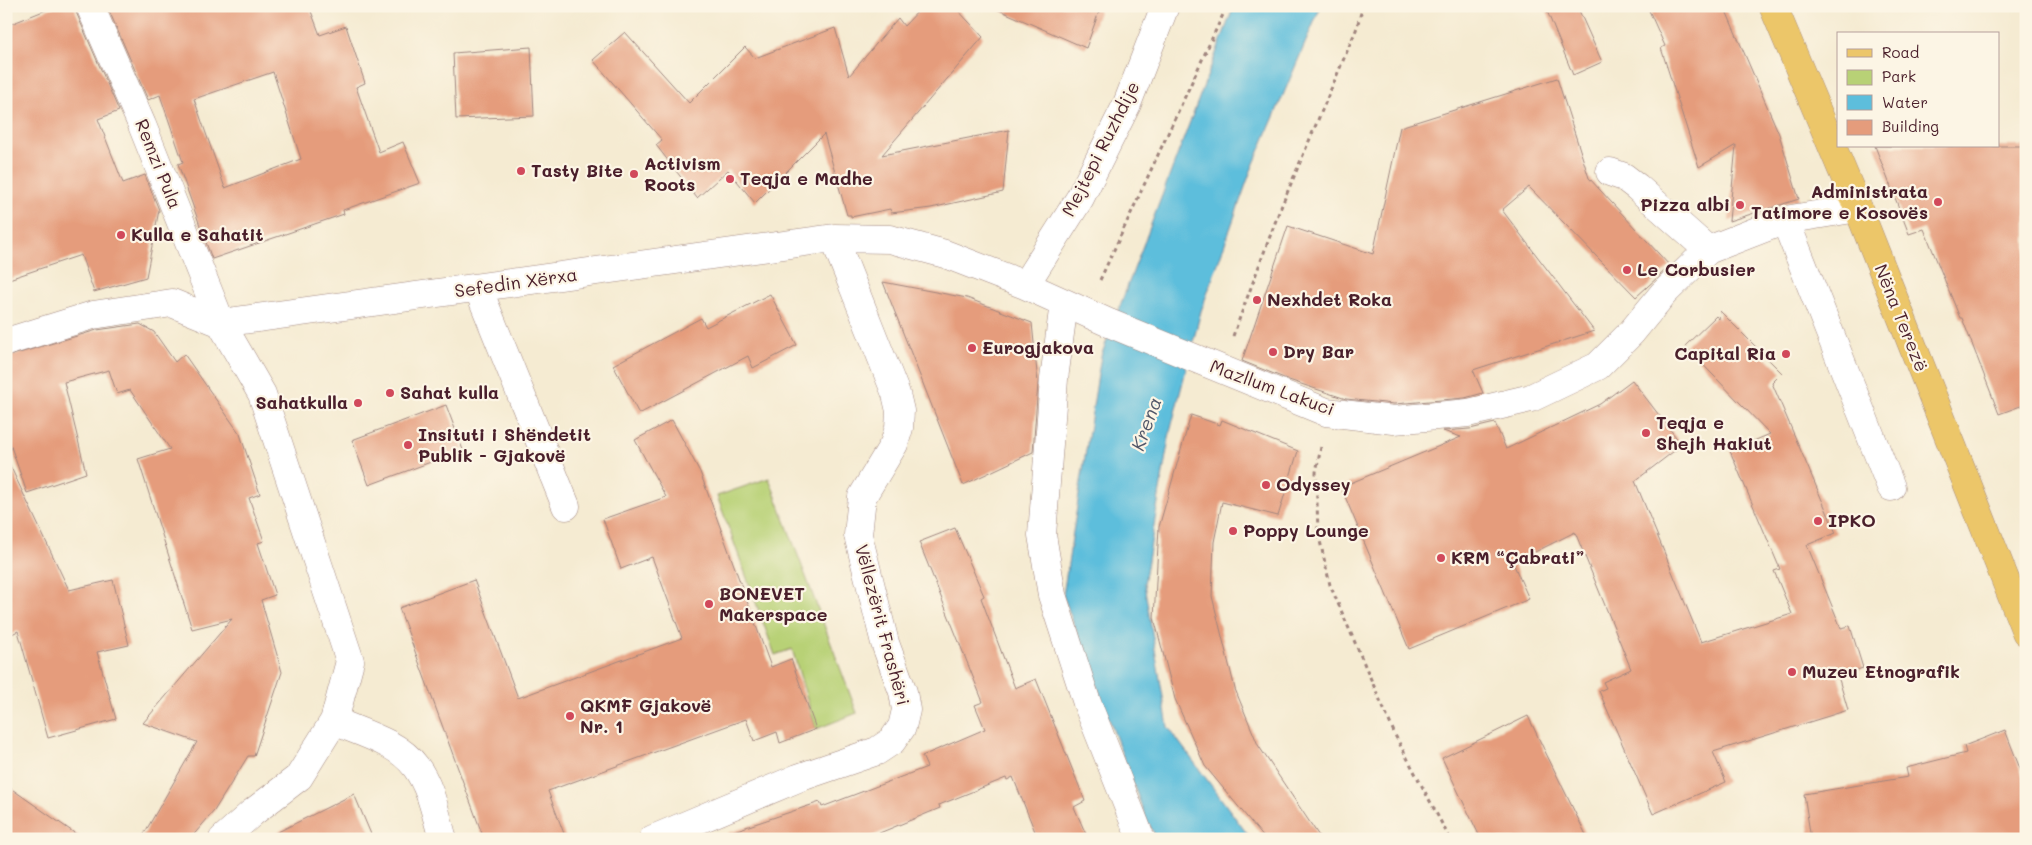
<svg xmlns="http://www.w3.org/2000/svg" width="2032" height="845" viewBox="0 0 2032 845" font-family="Mali,sans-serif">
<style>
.green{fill:#b8d176;stroke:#817850}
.water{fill:#5dbedc;stroke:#546e84}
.building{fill:#e59c7c;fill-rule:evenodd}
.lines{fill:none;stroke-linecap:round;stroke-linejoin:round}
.minor-casing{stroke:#a0857e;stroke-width:29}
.major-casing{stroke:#a0857e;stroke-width:29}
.path{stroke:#a0857e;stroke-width:3;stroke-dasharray:4 4;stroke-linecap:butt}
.minor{stroke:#fff;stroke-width:28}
.major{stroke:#ecc669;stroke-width:28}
.poi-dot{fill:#d1495b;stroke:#fcf5e5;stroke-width:2}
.labels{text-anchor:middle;stroke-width:4.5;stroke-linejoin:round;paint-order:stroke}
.street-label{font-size:18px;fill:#4a1f2b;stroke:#fcf5e5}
.poi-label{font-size:18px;font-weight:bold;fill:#4a1f2b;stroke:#fcf5e5;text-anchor:start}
.water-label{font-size:19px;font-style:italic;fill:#515769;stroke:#fcf5e5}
</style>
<rect width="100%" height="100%" fill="#fcf5e5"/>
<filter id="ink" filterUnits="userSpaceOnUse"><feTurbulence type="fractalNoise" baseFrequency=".02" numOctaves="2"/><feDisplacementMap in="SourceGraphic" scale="10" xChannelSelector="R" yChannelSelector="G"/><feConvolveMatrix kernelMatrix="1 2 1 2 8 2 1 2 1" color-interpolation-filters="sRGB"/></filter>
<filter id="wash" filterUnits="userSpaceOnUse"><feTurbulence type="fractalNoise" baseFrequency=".0096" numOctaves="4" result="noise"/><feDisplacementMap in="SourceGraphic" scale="20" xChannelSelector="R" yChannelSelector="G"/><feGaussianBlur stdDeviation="1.12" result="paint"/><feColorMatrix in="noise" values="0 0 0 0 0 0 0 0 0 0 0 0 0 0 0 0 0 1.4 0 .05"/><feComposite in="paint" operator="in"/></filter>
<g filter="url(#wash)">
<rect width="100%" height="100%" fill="#f5ebd2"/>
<path class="green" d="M 769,478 L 857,713 L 816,729 L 792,649 L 775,655 L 717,496 Z"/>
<path class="water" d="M 1234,6 L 1321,6 L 1250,173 L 1201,311 L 1170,432 L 1144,584 L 1168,727 L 1251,839 L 1157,839 L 1147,821 L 1063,595 L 1101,356 Z"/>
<g id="blocks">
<path class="building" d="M 56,6 L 75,6 L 76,12 L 119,111 L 98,119 L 123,183 L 145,175 L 159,210 L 146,277 L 94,292 L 81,255 L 6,280 L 6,26 Z
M 107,6 L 309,6 L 320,35 L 346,26 L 365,83 L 356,87 L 379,152 L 403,142 L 420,183 L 343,210 L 344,214 L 212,259 L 178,164 L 183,162 L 160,95 L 148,100 ZM 273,72 L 301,159 L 225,188 L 194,99 Z
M 923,6 L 954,6 L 983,37 L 882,155 L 1009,130 L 1003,192 L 931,208 L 891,213 L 890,209 L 851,217 L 851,215 L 847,215 L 824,134 L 755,203 L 728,170 L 697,198 L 656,145 L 662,140 L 593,60 L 625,32 L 689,103 L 745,47 L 755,58 L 835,28 L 849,76 L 898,18 L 904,26 Z
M 990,6 L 1101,6 L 1086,48 Z
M 1545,6 L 1577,6 L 1602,62 L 1573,75 Z
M 1647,6 L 1724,6 L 1779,134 L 1799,199 L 1729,221 L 1736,145 L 1699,167 L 1661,48 L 1665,46 Z
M 531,47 L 534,116 L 456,119 L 453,53 Z
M 1557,78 L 1589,178 L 1670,266 L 1636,297 L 1529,187 L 1502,210 L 1594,331 L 1473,370 L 1483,393 L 1465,398 L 1394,404 L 1346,399 L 1289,380 L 1242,361 L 1288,226 L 1373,254 L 1400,127 Z
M 1875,146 L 2026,146 L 2026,404 L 1999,414 L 1962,318 L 1960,318 L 1924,229 L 1909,234 Z
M 883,282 L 967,298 L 1032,323 L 1038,383 L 1033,452 L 963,485 Z
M 770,294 L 797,345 L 753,368 L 748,356 L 639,414 L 613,365 L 701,318 L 706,327 Z
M 1720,311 L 1782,373 L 1772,383 L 1836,533 L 1807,545 L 1841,628 L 1850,626 L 1863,668 L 1838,676 L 1848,710 L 1713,752 L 1726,782 L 1653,814 L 1599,691 L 1606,688 L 1603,682 L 1631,669 L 1575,532 L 1513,563 L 1529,599 L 1409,649 L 1341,487 L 1461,437 L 1443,431 L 1470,429 L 1495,423 L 1506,449 L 1600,404 L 1632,380 L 1682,445 L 1635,481 L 1701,642 L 1792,614 L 1774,571 L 1780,569 L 1730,451 L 1770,434 L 1685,346 L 1716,316 L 1719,319 Z
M 140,324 L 154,332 L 175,362 L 184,354 L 240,434 L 260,494 L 249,498 L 264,541 L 258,543 L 275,595 L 261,600 L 282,672 L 254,756 L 248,756 L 214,811 L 190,839 L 141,839 L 197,742 L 143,723 L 232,619 L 192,629 L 138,459 L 170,449 L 130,390 L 117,394 L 109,370 L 64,382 L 86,473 L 27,493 L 6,432 L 6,357 L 97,330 Z
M 446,405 L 463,450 L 369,485 L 352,440 Z
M 1191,415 L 1220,425 L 1222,420 L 1298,451 L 1278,516 L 1222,502 L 1214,542 L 1212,596 L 1235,689 L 1258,745 L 1321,839 L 1265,839 L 1205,766 L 1175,699 L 1154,618 L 1159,527 Z
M 672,420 L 700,472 L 771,667 L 791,659 L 816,729 L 780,743 L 777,732 L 754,741 L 746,719 L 548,791 L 566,839 L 484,839 L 399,608 L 474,580 L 518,698 L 682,638 L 652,557 L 621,569 L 603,519 L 666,497 L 635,440 Z
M 6,457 L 69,590 L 113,580 L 129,645 L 97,652 L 116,719 L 48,738 L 18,631 L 6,637 Z
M 955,528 L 984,596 L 981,598 L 1015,688 L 1036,679 L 1085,801 L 1074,807 L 1088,839 L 1038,839 L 1013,777 L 1007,780 L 1006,778 L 939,805 L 940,808 L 865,839 L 729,839 L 728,833 L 820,802 L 822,807 L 927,767 L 922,756 L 985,729 L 975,705 L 983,702 L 919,542 Z
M 1528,716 L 1538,737 L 1588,839 L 1481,839 L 1442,758 Z
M 2005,730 L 2026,784 L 2026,839 L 1811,839 L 1804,794 L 1908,777 L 1906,768 L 1966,753 L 1964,746 Z
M 6,785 L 83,839 L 6,839 Z
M 354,794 L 373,839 L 264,839 Z"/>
</g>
</g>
<g filter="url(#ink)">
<use href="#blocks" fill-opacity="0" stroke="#a0857e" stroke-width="1"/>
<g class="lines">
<defs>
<path id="minor" d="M 90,6 L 142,125 L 221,323 L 262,394 L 350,661 L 334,721 L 299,777 L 252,813 L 223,839
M 1610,172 L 1624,177 L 1637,187 L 1708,250
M 1785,220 L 1891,487
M 1025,285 L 1080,198 L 1127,104 L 1165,6
M 478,288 L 566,506
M 1064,303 L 1054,379 L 1042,535 L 1052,595 L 1087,703 L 1141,839
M 6,342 L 93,315 L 172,303 L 221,323 L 834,238 L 890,239 L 945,254 L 1025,285 L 1109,323 L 1326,412 L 1394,420 L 1468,413 L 1531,398 L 1598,366 L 1631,333 L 1663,294 L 1708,250 L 1785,220 L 1858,208
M 334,721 C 361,733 398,742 416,767 C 431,787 436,816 443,839
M 653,839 L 798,778 L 877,751 L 892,741 L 902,727 L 906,710 L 903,692 L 885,643 L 858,535 L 862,497 L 894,444 L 899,428 L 900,411 L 896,394 L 834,238"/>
<path id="major" d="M 1773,6 L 1858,208 L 2026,632"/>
</defs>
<use href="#minor" class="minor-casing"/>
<use href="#major" class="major-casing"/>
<path class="path" d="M 1100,280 L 1227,6
M 1233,336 L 1279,212 L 1356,30 L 1363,6
M 1321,447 L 1316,472 L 1318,532 L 1330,585 L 1396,737 L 1450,839"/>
<use href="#minor" class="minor"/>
<use href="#major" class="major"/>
</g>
</g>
<g class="poi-dot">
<circle cx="521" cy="171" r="5"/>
<circle cx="634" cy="174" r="5"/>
<circle cx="730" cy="179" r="5"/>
<circle cx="1938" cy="202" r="5"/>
<circle cx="1740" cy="205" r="5"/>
<circle cx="121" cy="235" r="5"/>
<circle cx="1627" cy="270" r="5"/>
<circle cx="1257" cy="300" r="5"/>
<circle cx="972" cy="348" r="5"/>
<circle cx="1273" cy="352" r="5"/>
<circle cx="1786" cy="354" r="5"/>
<circle cx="390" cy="393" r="5"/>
<circle cx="358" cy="403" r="5"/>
<circle cx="1646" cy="433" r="5"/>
<circle cx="408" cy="445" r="5"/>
<circle cx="1266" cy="485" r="5"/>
<circle cx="1818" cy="521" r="5"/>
<circle cx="1233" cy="531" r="5"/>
<circle cx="1441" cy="558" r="5"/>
<circle cx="709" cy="604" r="5"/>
<circle cx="1792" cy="672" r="5"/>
<circle cx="570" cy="716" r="5"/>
</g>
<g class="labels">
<g class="street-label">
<text transform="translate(1101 149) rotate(-63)" y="6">Mejtepi Ruzhdije</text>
<text transform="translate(158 164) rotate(68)" y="6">Remzi Pula</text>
<text transform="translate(516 283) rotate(-8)" y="6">Sefedin Xërxa</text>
<text transform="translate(1901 318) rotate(68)" y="6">Nëna Terezë</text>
<text transform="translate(1272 388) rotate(20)" y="6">Mazllum Lakuci</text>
<text transform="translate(882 625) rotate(75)" y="6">Vëllezërit Frashëri</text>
</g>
<g class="poi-label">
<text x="644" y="170">Activism<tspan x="644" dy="21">Roots</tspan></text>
<text x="531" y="177">Tasty Bite</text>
<text x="740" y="185">Teqja e Madhe</text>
<text x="1928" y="198" text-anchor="end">Administrata<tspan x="1928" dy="21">Tatimore e Kosovës</tspan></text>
<text x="1730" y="211" text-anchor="end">Pizza albi</text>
<text x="131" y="241">Kulla e Sahatit</text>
<text x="1637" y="276">Le Corbusier</text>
<text x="1267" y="306">Nexhdet Roka</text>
<text x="982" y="354">Eurogjakova</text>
<text x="1283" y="358">Dry Bar</text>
<text x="1776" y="360" text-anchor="end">Capital Ria</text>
<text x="400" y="399">Sahat kulla</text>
<text x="348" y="409" text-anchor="end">Sahatkulla</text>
<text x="1656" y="429">Teqja e<tspan x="1656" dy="21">Shejh Hakiut</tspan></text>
<text x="418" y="441">Insituti i Shëndetit<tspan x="418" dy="21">Publik - Gjakovë</tspan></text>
<text x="1276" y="491">Odyssey</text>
<text x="1828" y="527">IPKO</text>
<text x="1243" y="537">Poppy Lounge</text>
<text x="1451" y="564">KRM “Çabrati”</text>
<text x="719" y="600">BONEVET<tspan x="719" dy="21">Makerspace</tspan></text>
<text x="1802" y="678">Muzeu Etnografik</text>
<text x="580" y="712">QKMF Gjakovë<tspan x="580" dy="21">Nr. 1</tspan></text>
</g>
<g class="water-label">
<text transform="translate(1146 424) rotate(-70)" y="7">Krena</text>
</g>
</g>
<rect width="2032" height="845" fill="none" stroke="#fcf5e5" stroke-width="25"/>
<rect x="1837" y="32" width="162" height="115" fill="#fcf5e5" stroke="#b59f9b"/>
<rect x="1847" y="49" width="25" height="8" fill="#ecc669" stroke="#b59f9b"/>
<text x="1882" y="58" font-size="15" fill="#4a1f2b">Road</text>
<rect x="1847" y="70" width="25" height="15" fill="#b8d176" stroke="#b59f9b"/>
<text x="1882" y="82" font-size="15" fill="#4a1f2b">Park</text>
<rect x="1847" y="95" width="25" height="15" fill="#5dbedc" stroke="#b59f9b"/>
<text x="1882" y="108" font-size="15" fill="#4a1f2b">Water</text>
<rect x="1847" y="120" width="25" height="15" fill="#e59c7c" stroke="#b59f9b"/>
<text x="1882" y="132" font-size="15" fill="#4a1f2b">Building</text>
</svg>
